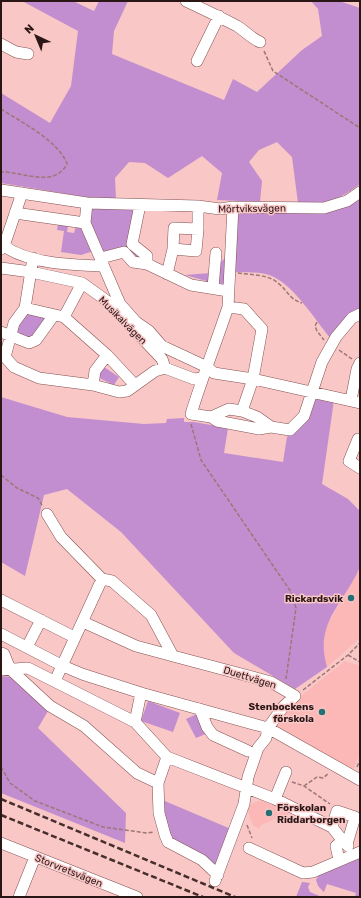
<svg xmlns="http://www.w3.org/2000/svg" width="361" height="898" viewBox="0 0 361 898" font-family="Rubik,sans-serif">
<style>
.built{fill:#fcb7b7}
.green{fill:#c28ecf}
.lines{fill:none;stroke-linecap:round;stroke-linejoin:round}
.minor-casing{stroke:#855151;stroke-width:12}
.path{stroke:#9b7776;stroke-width:1.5;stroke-dasharray:4 2;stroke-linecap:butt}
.minor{stroke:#fff;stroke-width:11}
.rail{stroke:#462e2d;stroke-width:2.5;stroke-dasharray:6 3;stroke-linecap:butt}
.poi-dot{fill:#267074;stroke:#f8c7c6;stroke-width:1.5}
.labels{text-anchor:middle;stroke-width:3;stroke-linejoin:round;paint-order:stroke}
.street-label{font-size:10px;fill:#2b1616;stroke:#f8c7c6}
.poi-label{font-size:10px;font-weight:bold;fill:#2b1616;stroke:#f8c7c6;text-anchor:end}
</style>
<rect width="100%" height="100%" fill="#f8c7c6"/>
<path class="built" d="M 360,568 L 360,638 L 327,667 L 323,653 L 325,629 Z
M 345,661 L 360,666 L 360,753 L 354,768 L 349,770 L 279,731 L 276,725 L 288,706 Z
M 264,799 L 290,811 L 286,817 L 281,816 L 261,825 L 259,829 L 253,825 L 247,809 L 251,804 Z"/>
<path class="green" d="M 22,1 L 73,1 L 94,11 L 99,1 L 128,1 L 114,31 L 112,54 L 224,100 L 233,79 L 257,92 L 302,50 L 322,36 L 318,9 L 311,1 L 339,1 L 360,8 L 360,184 C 334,203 329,203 298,203 L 292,157 L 277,142 L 259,150 L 249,162 L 262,181 L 260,202 L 217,200 L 222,173 L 202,156 L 168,178 L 145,163 L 129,162 L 115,178 L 116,199 L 85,197 L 1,183 L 1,93 L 50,123 L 71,86 L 78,31 Z
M 360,192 L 360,321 L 353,314 L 331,339 C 315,320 293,283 269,275 C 257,271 241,273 229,272 L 233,207 L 324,208 Z
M 87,203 L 140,205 L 132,244 L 147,264 L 124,252 L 101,258 L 97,250 L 81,255 L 61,252 L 64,231 L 57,230 L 58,224 L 68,226 L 67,232 L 74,233 L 77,222 L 85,223 Z
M 225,258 L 224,286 L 185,275 L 210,273 Z
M 34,313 L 46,316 L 47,320 L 34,338 L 20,338 L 15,329 L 23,316 Z
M 104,367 L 119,377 L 114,385 L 97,377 Z
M 315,395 L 334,400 L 322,484 L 348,499 L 360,511 C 360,523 361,560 359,569 C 343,605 314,623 327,667 L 295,689 L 234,653 L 121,532 L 67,489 L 44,495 L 25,576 L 1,562 L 1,397 L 67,417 L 144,424 L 166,423 L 167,419 L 184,418 L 184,422 L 194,422 L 228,428 L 224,453 L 283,462 L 287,437 L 306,419 Z
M 1,676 L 12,677 L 48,711 L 38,728 L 126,813 L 125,843 L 1,793 Z
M 148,701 L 180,713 L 173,732 L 141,721 Z
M 199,713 L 208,733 L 196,738 L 186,719 Z
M 160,799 L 231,829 L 216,870 L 170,840 Z
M 360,857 L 360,897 L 355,897 L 356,893 L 327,884 L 324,892 L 318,886 L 316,880 L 319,875 Z
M 302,882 L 310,883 L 308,887 L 310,892 L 322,897 L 296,897 Z"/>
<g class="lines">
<defs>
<path id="minor" d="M 186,1 C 203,9 220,17 237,26 C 245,31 251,38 260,42
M 1,44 L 16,52 L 28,54
M 197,61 L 219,16
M 1,190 L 87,203 L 198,206 L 220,209 L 233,207 L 324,208 L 347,201 L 360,192
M 87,203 L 85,223 L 120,304 L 136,322 L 149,331 L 162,346 L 207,367 L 214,373 L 253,379 L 242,411 L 257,417 L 271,427
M 140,205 L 132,244 L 147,256 L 147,264
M 233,207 L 228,307 L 244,309 L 262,329 L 253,379 L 360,403
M 15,213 L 85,223
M 4,246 C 29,264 73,265 103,266
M 1,249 L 4,246 L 22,193
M 173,249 L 196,251 L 198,229
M 33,258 L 25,308 L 14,323 L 5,357 L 14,367 L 39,378 L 93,385 L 119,392 L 127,391 L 155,371 L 165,368 L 194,379 L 202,378
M 101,258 L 124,252 L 133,262 L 147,264 L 191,285 L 228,291
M 1,268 L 31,272 L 82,283 L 107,301 L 162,359 L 165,368
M 167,274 L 173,249 L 174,228 L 198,229 L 198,206
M 213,288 L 216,253
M 228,307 C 216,343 202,378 191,414 L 211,417 L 217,421 L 259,429 L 271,427 L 290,430 L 304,416 L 322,362 L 336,337 L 352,318 L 360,314
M 25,308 L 64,317 L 107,355 L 95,371 L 93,385
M 64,317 L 82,283
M 1,332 L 29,343 L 36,340 L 54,315
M 107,355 L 135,385
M 351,400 L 357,369 L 360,363
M 211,417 L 229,409 L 242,411
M 358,439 L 349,461 L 360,468
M 47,514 L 61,537 L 102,579
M 1,600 L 74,637
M 1,634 L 63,666 L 82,674 L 141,693 L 268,728 L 360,780
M 27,647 L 41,620
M 1,653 L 4,654 L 10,669 L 50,706 L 84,726 L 137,773 L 158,783
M 173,656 L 271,682 L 295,696 L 283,707 L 268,728 L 266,738 L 258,748 L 248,777 L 244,804 L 215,881
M 1,670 L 28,668 L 135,722
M 55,681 L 102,579 L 112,581 L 151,615 L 173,656 L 136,646 L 83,622
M 141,693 L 135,722 L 167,757 L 275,799 L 332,827 L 343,841
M 200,709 L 207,727 L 213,735 L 248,751
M 167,757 L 158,783 L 159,813 L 165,835 L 168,842 L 202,860 L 218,875
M 275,799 L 286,772
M 332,827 L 337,811 L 355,817 L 347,844
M 1,843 L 137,897
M 249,848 L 303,873 L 313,872 L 360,852
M 339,860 L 336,846 L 343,841 L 348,846
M 19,897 L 35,857"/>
</defs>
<use href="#minor" class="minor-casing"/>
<path class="path" d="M 264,51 L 273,71 L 360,128
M 1,109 C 21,122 59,141 67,164 C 54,189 21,171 1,172
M 238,273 C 251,275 268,274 278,283 C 288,291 289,299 302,303
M 317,322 L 315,326 L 317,331 L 324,340
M 339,350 L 352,359
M 191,424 L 201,460 L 291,592 L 296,608 L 286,679
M 1,475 L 17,488 L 38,498 L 43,507
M 348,655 L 360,662
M 303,690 L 348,655 L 360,643
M 1,767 L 10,783 L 35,801 L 103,827 L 147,833 L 154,832
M 357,767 L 360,760
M 292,782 L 304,786 L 330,804
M 304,786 L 317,777 L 323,778 L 329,773
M 247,825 L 252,838"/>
<use href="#minor" class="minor"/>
<path class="rail" d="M 1,799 L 235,897
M 1,815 L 203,897"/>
</g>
<g class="poi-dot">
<circle cx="351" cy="598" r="4"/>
<circle cx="322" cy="712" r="4"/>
<circle cx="269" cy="813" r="4"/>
</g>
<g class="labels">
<g class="street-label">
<text transform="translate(252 208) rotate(-1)" y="4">Mörtviksvägen</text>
<text transform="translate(123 320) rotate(45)" y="4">Musikalvägen</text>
<text transform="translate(250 677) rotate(17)" y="4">Duettvägen</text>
<text transform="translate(69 870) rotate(22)" y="4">Storvretsvägen</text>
</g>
<g class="poi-label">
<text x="343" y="602">Rickardsvik</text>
<text x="314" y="710">Stenbockens<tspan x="314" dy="12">förskola</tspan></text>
<text x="277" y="811" text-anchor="start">Förskolan<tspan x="277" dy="12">Riddarborgen</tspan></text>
</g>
</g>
<rect width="361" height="898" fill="none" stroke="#2b1616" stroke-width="4"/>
<g transform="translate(36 36) rotate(316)" stroke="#f8c7c6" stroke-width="3" paint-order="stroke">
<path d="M0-3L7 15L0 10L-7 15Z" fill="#2b1616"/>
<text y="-6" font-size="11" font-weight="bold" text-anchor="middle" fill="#2b1616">N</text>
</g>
</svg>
